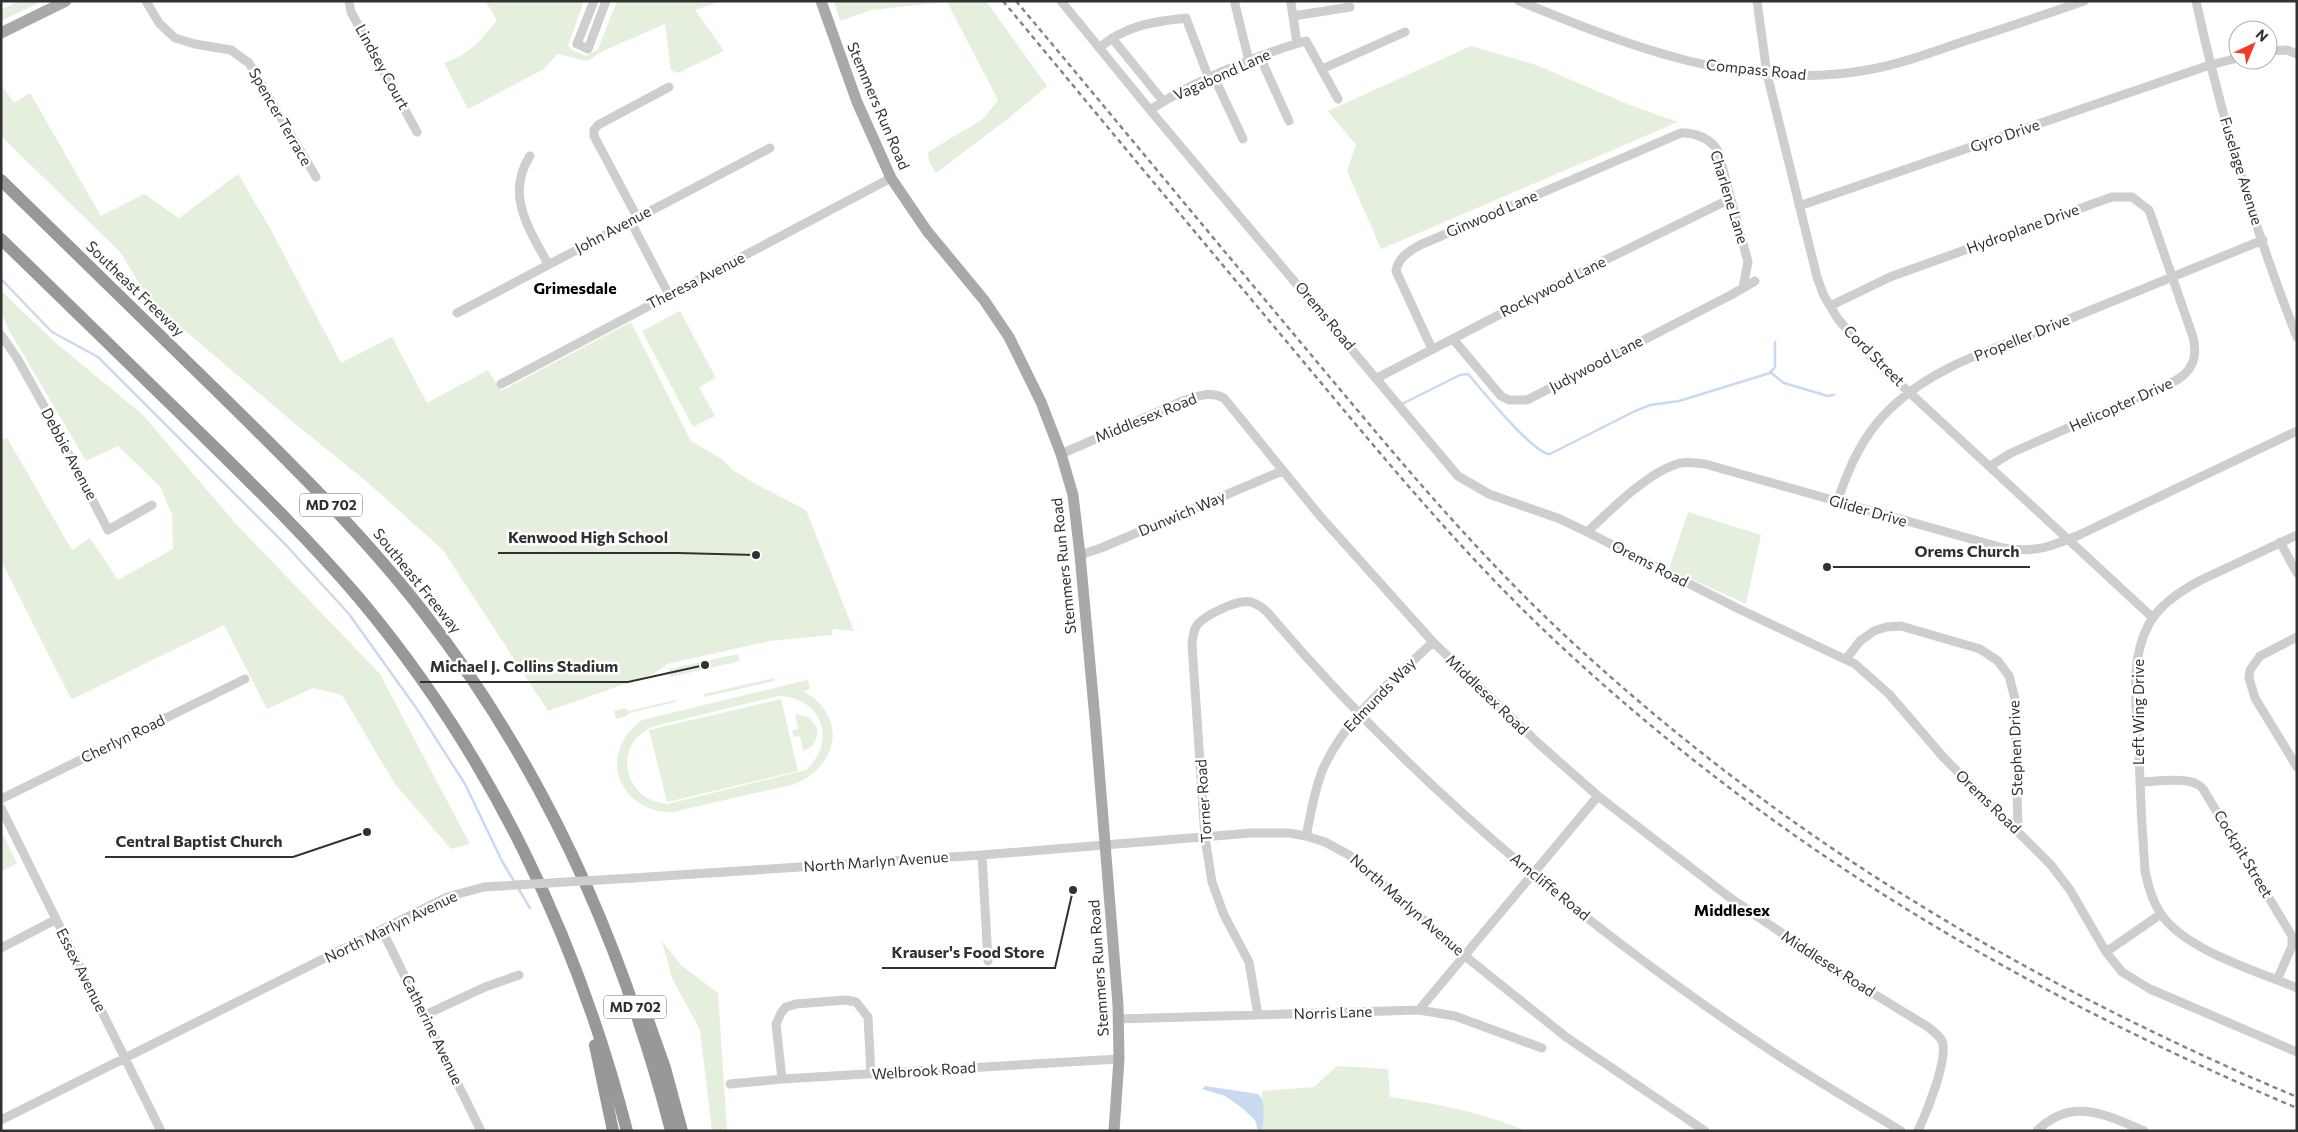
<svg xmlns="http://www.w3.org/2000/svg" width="2298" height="1132" viewBox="0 0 2298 1132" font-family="Commissioner,sans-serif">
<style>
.green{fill:#e4efde;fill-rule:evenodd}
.water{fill:#c9daf0}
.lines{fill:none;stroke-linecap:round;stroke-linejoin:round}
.stream{stroke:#c9daf0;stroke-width:2.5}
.minor{stroke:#cecece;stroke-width:9}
.major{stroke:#a9a9a9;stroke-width:11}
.highway{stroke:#989898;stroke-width:12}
.rail{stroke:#868686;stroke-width:2.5;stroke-dasharray:5 4;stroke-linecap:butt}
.minor-bridge{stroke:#cecece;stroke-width:9}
.labels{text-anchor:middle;stroke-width:5;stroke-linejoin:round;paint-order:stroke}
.shield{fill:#fff;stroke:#6f6f6f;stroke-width:1}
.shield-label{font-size:14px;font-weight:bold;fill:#313131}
.street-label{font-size:15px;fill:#313131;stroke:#fff}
.neighbourhood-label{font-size:16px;font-weight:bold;fill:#000;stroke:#fff}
.leader{fill:none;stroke:#313131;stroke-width:2}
.callout-dot{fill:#313131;stroke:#fff;stroke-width:2}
.callout-label{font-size:16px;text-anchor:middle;font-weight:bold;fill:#313131;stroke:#fff;stroke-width:5;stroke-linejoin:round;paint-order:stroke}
</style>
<rect width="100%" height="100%" fill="#fff"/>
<path class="green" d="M 19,1 L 43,1 L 1,21 L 1,10 Z
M 485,1 L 584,1 L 568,46 L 572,50 L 586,56 L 598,49 L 617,1 L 722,1 L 695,10 L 724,51 L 678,73 L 671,70 L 665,24 L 607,49 L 587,61 L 558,54 L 544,69 L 468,109 L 444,63 C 473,52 478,43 497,20 Z
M 834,1 L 986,1 L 1047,86 L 1010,117 L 936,173 L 929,161 L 928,152 L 983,119 L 998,100 L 947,2 L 871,10 L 840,21 Z
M 1471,46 L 1536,65 L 1630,105 L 1678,122 L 1381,249 L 1347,171 L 1356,145 L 1328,111 Z
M 1,84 L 14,103 L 30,93 L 101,216 L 144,194 L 179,218 L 238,174 L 270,228 L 341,363 L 392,337 L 427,403 L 488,370 L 501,391 L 631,322 L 691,441 L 720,458 L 733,470 L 754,483 L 806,510 L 854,631 L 833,629 L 832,635 L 770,641 L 667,664 L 653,674 L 548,711 L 443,550 L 366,481 L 299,427 L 151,302 L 120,252 L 1,136 Z
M 1,291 L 56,343 L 143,415 L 236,524 L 380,674 L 470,844 L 451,849 L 395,784 L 342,695 L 313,688 L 267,709 L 224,625 L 73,699 L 70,697 L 1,560 L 1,441 L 7,438 L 72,550 L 90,538 L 118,580 L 173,549 L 172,515 L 160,486 L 118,446 L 86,461 L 9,330 L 1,313 Z
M 680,311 L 716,378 L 699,387 L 715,416 L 693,427 L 642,331 Z
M 1688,512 L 1761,535 L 1746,604 L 1669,569 Z
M 738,654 L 740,661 L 671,677 L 669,669 Z
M 774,678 L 774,681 L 705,697 L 704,694 Z
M 808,680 L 810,689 L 803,691 C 848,716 839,765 795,784 L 673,812 C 632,814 601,774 626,736 C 630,730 636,725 642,720 ZM 778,696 C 822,697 838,741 806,770 L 668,804 C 622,801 611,742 655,726 Z
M 781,699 L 798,771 L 667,802 L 649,730 Z
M 676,700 L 676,702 L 629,713 L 627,716 L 616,719 L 614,711 L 625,708 L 629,711 Z
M 795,714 L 809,717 L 817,728 C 818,739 814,747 803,751 L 800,736 L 794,737 L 792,731 L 798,729 Z
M 1,831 L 17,863 L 1,872 Z
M 662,941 L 681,965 L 718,993 L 727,1131 L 712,1131 L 700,1030 L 672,978 Z
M 1337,1066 L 1388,1069 L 1390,1097 C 1437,1104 1482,1112 1526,1131 L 1260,1131 L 1262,1091 L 1314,1087 Z"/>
<path class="water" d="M 1205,1086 L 1258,1094 C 1267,1103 1263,1119 1262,1131 L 1258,1131 L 1255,1120 L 1242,1108 L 1225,1096 L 1202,1089 Z"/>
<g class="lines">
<path class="stream" d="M 1,279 L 52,332 L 98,357 L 285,544 L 349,614 L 417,709 L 465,784 L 502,861 L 515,883
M 1770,372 L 1784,383 L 1828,396 L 1834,395
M 1402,404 L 1460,375 L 1468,374 C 1481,389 1534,455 1550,454 L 1633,412 L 1650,405 L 1679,401 L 1770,373 L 1775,367 L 1775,342
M 518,888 L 530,908"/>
<path class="minor" d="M 146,1 L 159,23 L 175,38 L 195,44 L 231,50 L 249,63 L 316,177
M 349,1 L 351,12 L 417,132
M 594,1 L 577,44 L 588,49 L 606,1
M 1061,1 L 1150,110 L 1458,476 L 1489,494 L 1560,519 L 1587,532 L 1741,610 L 1855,664 L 1889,694 L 1944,758 L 2051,865 L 2070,890 L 2106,952 L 2122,972 L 2150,989 L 2297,1052
M 1519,1 C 1632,47 1743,92 1867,70 C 1901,64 1933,52 1965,41 C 2005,28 2044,15 2084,1
M 1757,1 L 1767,74 L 1817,277 L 1824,296 L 1838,319 L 1870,356 L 2153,618
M 2196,1 C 2221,115 2254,229 2297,337
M 1291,3 L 1297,43
M 1235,4 L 1249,61
M 1293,16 L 1350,7
M 1112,38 L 1163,101
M 1099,48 C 1127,25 1151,22 1186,18 L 1209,79
M 2268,51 L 2287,50 L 2297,54
M 1260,57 L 1289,121
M 1322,69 L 1405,32
M 1214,77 L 1243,139
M 1150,110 C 1190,83 1259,54 1306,41 L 1338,99
M 530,156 C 505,194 529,229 548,264
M 1799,206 L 2210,65 L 2238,58
M 637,217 L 594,136 L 594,130 L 598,125 L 669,87
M 631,222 L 669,295
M 1830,306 L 1890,277 L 2112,197 L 2132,197 L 2149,210 L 2193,337 C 2198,357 2193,371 2175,381 L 2011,453 L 1990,466
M 457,313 L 770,148
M 1,335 L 17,358 L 45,408 L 108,530 L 152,505
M 1453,339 L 1501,396 L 1509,400 L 1527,400 L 1731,295 L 1755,281
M 1432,349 L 1396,271 C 1398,258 1409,251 1420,245 L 1681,133 C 1695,132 1711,139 1718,151 L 1748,262 L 1743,287
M 1377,378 L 1599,263 L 1730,199
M 501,384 L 891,178
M 1061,454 L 1185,400 C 1199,396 1210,391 1224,398 L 1320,516 L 1433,642 L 1539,744 L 1598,796 L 1729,897 L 1843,975 L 1928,1027 C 1933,1031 1939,1035 1942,1041 C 1949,1058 1926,1114 1918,1131
M 1837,502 C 1849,467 1863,434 1891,408 C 1935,365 1997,348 2052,326 C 2122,298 2192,269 2263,240
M 1587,532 C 1611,510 1644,476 1674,465 C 1684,461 1694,463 1705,464 L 2003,548 C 2035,553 2050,547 2079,535 L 2297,431
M 2297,535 L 2201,580 C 2182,590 2160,604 2149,624 C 2128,662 2137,711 2139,752 C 2140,792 2142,831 2145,871 C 2148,886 2152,901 2161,914 C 2185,950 2257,971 2297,988
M 2280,542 L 2297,573
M 1080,555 L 1101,548 L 1282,471
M 2297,637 L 2260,656 L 2250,670 L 2249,678 L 2255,698 L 2297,767
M 1846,659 L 1860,641 L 1874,631 L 1886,627 L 1901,626 L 1980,649 L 1998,661 L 2009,676 L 2015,699 L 2018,831
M 2140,782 C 2157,782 2193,775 2203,789 L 2292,936 L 2292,946 L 2277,980
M 1,799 L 245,679
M 1,808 L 161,1131
M 1306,836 C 1311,814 1314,790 1323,769 C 1346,717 1392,681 1433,642
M 982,855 L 988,961
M 633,878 L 982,855 L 1251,833 L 1289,833 L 1306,836 L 1325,842 L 1349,855 L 1465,956 L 1566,1037 L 1705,1131
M 382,930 L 481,1131
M 1,948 L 55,920
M 2106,952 L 2161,914
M 1419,1010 L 1598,796
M 425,1015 L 485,987 L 519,975
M 1258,1015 L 1249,962 L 1224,915 L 1212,882 L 1205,838 L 1192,644 C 1193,637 1193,631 1197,625 C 1205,615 1238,599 1251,602 C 1258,604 1263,608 1268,613 C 1410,781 1581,924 1764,1046 C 1808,1076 1855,1103 1901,1131
M 1118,1019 L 1419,1010 L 1455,1016 L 1542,1048
M 782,1079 L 776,1024 L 781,1013 L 786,1007 L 796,1004 L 845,1000 L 856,1002 L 868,1017 L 871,1074
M 730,1084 L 782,1079 L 1119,1059
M 1,1120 L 447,897 L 484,887
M 2037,1131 C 2071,1096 2107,1115 2144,1131"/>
<path class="major" d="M 821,1 L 857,102 L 891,178 L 927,231 L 984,300 L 1009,337 L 1041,402 L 1061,454 L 1073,495 L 1080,555 L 1095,719 L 1118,1005 L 1119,1059 L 1114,1131
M 1,33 L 66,1"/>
<path class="highway" d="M 1,180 C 73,251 146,321 218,392 C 289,462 360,531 421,609 C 542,764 622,941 671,1131
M 1,239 C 64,300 126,361 189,422 C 247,479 306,536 359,598 C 489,753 577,936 627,1131
M 642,1003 L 665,1068 L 682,1131
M 595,1045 L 613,1131"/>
<path class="rail" d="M 1003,1 C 1099,117 1195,232 1292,348 C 1379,452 1465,558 1565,650 C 1783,852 2025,993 2297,1108
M 1016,1 C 1110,113 1203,226 1297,338 C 1385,443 1472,550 1573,643 C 1790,843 2026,982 2297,1097"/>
<path class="minor-bridge" d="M 484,887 L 633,878"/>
</g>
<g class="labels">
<g class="shield">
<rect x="300" y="493.5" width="62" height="23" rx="4"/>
<rect x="604" y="995.5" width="62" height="23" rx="4"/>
</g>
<g class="shield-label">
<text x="331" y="510">MD 702</text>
<text x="635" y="1012">MD 702</text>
</g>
<g class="street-label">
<text transform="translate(382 67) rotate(61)" y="5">Lindsey Court</text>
<text transform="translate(1756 70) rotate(6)" y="5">Compass Road</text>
<text transform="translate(1222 75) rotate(-24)" y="5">Vagabond Lane</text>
<text transform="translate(878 106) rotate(67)" y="5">Stemmers Run Road</text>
<text transform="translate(280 117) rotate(60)" y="5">Spencer Terrace</text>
<text transform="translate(2005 136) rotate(-19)" y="5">Gyro Drive</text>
<text transform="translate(2241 171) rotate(73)" y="5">Fuselage Avenue</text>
<text transform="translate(1729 197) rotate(73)" y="5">Charlene Lane</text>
<text transform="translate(1492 214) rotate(-23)" y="5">Ginwood Lane</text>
<text transform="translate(2023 229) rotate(-20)" y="5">Hydroplane Drive</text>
<text transform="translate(613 230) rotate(-28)" y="5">John Avenue</text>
<text transform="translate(696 281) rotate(-27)" y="5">Theresa Avenue</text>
<text transform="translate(1553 287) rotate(-27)" y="5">Rockywood Lane</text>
<text transform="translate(135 289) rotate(44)" y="5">Southeast Freeway</text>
<text transform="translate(1325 316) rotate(50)" y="5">Orems Road</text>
<text transform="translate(2022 338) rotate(-22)" y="5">Propeller Drive</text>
<text transform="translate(1874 356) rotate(45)" y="5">Cord Street</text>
<text transform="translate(1596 364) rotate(-28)" y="5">Judywood Lane</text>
<text transform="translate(2121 405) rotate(-24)" y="5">Helicopter Drive</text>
<text transform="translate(1146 418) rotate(-22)" y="5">Middlesex Road</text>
<text transform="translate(69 454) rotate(62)" y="5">Debbie Avenue</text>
<text transform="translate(1868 511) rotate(16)" y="5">Glider Drive</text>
<text transform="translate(1182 514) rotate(-23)" y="5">Dunwich Way</text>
<text transform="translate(1650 564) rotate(27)" y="5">Orems Road</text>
<text transform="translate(1064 566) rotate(-96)" y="5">Stemmers Run Road</text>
<text transform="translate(417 581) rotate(51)" y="5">Southeast Freeway</text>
<text transform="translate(1380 695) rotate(-46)" y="5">Edmunds Way</text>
<text transform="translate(1487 695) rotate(44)" y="5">Middlesex Road</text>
<text transform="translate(2139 712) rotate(-90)" y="5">Left Wing Drive</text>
<text transform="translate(123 739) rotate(-26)" y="5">Cherlyn Road</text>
<text transform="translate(2016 748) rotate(-92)" y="5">Stephen Drive</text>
<text transform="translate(1204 801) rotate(-94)" y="5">Torner Road</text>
<text transform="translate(1988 802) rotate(44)" y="5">Orems Road</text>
<text transform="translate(2243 854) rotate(59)" y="5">Cockpit Street</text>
<text transform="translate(876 862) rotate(-4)" y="5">North Marlyn Avenue</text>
<text transform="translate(1550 887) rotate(39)" y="5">Arncliffe Road</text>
<text transform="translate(1407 905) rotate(41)" y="5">North Marlyn Avenue</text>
<text transform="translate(391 927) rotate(-26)" y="5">North Marlyn Avenue</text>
<text transform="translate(1828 964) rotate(33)" y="5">Middlesex Road</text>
<text transform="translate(1099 968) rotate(-94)" y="5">Stemmers Run Road</text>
<text transform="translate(81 970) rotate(63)" y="5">Essex Avenue</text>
<text transform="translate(1333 1013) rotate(-2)" y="5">Norris Lane</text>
<text transform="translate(432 1030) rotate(64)" y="5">Catherine Avenue</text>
<text transform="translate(924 1071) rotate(-4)" y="5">Welbrook Road</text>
</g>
<g class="neighbourhood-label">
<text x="575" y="294">Grimesdale</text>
<text x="1732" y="916">Middlesex</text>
</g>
</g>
<path class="leader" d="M756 555L678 553H498M1827 567L1905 567H2030M705 665L628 682H420M367 832L293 857H105M1073 890L1055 968H882"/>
<g class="callout-dot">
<circle cx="756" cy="555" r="5"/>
<circle cx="1827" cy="567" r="5"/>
<circle cx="705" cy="665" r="5"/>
<circle cx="367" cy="832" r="5"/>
<circle cx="1073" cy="890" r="5"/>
</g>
<g class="callout-label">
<text x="588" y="543">Kenwood High School</text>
<text x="1967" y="557">Orems Church</text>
<text x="524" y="672">Michael J. Collins Stadium</text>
<text x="199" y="847">Central Baptist Church</text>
<text x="968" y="958">Krauser's Food Store</text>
</g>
<rect width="2298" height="1132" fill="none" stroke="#313131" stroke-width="5"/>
<g transform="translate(2253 45) rotate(44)"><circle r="24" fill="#ffffff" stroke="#adadad"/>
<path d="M0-4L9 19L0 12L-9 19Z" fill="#f43b27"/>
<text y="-8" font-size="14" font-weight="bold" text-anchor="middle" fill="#313131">N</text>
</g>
</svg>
